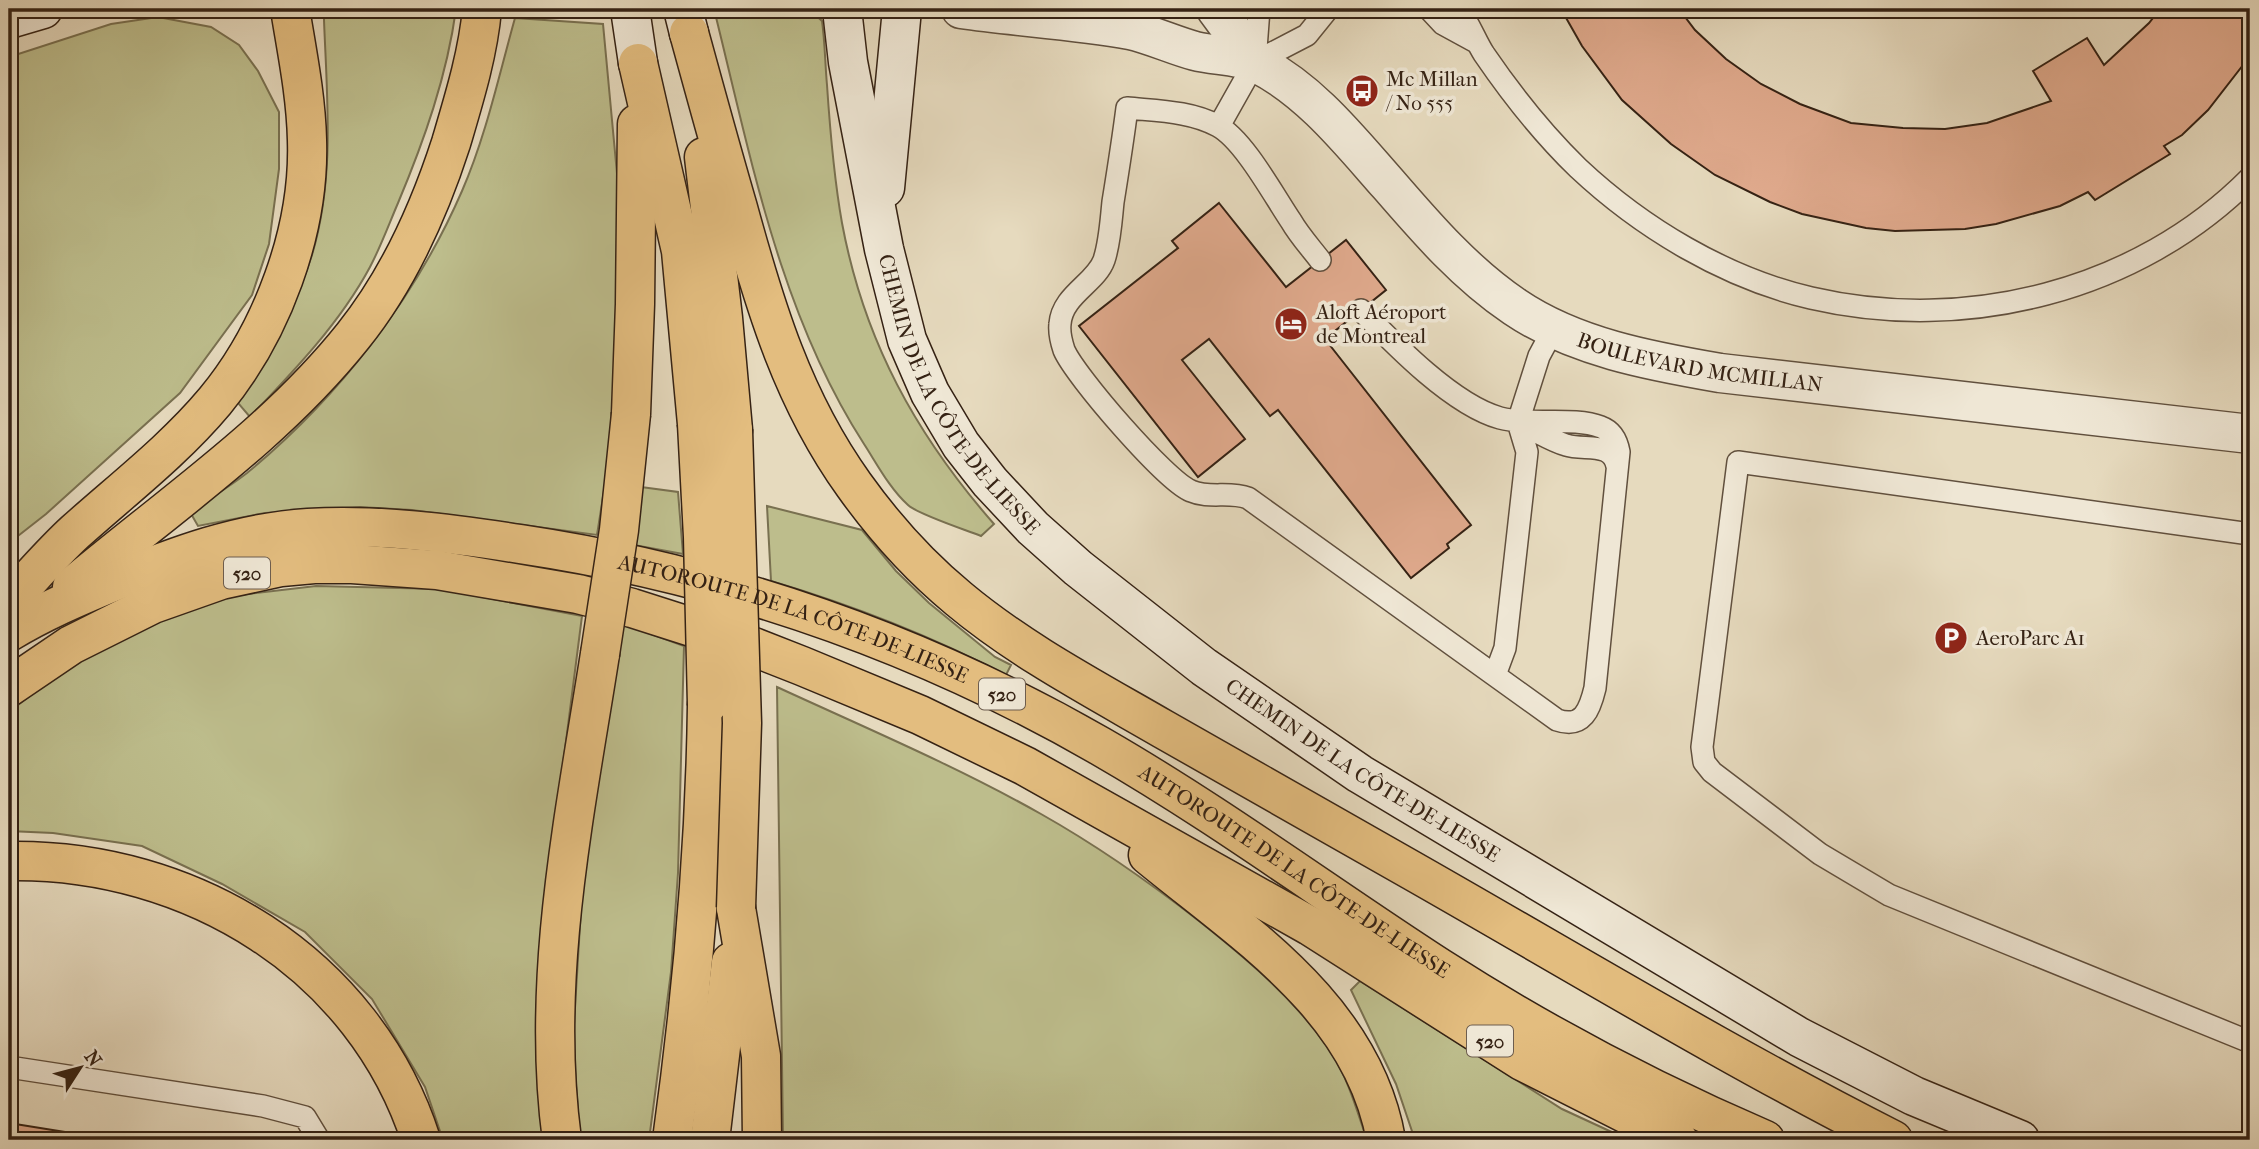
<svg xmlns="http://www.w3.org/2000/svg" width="2259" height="1149" viewBox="0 0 2259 1149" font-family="'IM FELL French Canon',serif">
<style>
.green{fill:#bdbd8c;stroke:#797050;stroke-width:2}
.building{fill:#dfa98c;stroke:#352214;stroke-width:2}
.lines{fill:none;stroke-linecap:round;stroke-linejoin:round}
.lane-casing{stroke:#61503e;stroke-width:24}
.street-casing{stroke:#61503e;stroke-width:41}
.secondary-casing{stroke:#352214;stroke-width:41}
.highway-casing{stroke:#352214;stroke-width:41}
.lane{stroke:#efe7d5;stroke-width:21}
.street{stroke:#efe7d5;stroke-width:38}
.secondary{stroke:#efe7d5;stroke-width:38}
.highway{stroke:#e3bd7f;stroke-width:38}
.highway-bridge-casing{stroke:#352214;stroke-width:41;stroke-linecap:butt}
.highway-bridge{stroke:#e3bd7f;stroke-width:38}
.labels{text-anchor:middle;stroke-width:7;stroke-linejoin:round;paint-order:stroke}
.shield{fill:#efe7d5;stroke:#6d5d4e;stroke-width:2}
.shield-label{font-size:19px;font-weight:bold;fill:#352214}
.poi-label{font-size:21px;fill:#352214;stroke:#efe7d5;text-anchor:start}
.street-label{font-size:21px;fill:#352214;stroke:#efe7d5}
</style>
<rect width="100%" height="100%" fill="#e6dabe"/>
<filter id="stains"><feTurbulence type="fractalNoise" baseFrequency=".00286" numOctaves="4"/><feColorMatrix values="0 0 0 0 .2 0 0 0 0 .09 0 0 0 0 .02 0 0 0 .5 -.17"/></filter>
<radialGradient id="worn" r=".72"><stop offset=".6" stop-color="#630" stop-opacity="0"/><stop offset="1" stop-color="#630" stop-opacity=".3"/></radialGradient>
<path class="green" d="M 325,9 L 456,9 C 447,76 424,141 398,203 C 389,224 381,246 370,267 C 340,323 294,371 250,417 L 238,403 C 265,355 296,307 312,255 C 335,178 327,99 324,20 Z
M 714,9 C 739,9 806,2 822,21 C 825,42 825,63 827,85 C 830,130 834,178 842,223 C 864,341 916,435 994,524 L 981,536 C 966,530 917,514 908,505 C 890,489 877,464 864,444 C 780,314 751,158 714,9 Z
M 158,17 L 211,27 L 239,45 L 258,71 L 279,112 L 279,169 L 269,244 L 252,295 L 180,393 L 46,514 L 9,543 L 9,57 L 111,24 Z
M 515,18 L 603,24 L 619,195 L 616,414 L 597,535 L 412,510 L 360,507 L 265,513 L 198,526 L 190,512 C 209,499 229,487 247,473 C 338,398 415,299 462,191 C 486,136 499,75 515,18 Z
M 641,487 L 678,492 L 683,554 L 634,545 Z
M 767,506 L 862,530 L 896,571 L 929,603 L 995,657 L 1011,665 L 1006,675 C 931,636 852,605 771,581 Z
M 316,586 L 440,589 L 582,616 L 543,921 L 545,1140 L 443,1140 L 425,1087 L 372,999 L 305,932 L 222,884 L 142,846 L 53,833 L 9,831 L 9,712 L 85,653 L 150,621 L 221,597 Z
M 621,623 L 684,646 L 678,873 L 671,972 L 649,1140 L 580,1140 L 573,1041 L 582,892 Z
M 777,687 C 866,728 956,766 1041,814 C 1096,845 1149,882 1199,921 C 1248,960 1296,1000 1331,1052 C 1348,1078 1357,1111 1367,1140 L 783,1140 Z
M 1360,981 L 1562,1109 L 1629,1140 L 1415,1140 L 1396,1084 L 1351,990 Z"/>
<path class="building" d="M 1561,9 L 1679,9 L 1695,30 L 1726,59 L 1761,84 L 1800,104 L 1851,123 L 1903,128 L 1945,129 L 1987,123 L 2051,101 L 2033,71 L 2087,38 L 2104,65 L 2149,23 L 2160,9 L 2250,9 L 2250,56 L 2208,110 L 2182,135 L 2164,146 L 2170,154 L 2095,200 L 2088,192 L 2060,206 L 1996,224 L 1965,229 L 1895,231 L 1866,228 L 1802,214 L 1770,202 L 1715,175 L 1671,144 L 1622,100 L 1582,46 Z
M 1219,203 L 1286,287 L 1346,240 L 1386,290 L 1325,339 L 1471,525 L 1447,544 L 1449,548 L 1411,578 L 1278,410 L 1270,416 L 1209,339 L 1182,360 L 1245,439 L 1198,477 L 1079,326 L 1178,248 L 1172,241 Z
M 9,1123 L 115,1140 L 9,1140 Z"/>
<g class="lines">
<defs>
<path id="lane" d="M 1429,9 L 1443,24 L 1476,42
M 1458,9 C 1469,22 1475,40 1484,54 C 1512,95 1543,134 1578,168 C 1642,228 1725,278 1811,298 C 1966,334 2138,291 2250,178
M 1255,62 L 1307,35 L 1328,9
M 1219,126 L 1255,62 L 1259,9
M 1320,260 C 1310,247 1299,235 1291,221 C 1274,196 1244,140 1218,126 C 1191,111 1157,111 1127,108 C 1123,139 1118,171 1113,202 C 1111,221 1110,242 1104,260 C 1096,283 1062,295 1060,324 C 1059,333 1061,341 1064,350 C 1075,376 1166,481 1191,491 C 1209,499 1229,491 1248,498 L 1557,720 C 1583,729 1590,709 1595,688 L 1619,452 C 1617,441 1612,431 1601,427 C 1573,416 1531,426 1500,418 C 1453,405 1395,345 1361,310
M 1525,426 C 1538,432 1552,441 1566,445 C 1585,451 1612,441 1617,466
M 2250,534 L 1738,462 L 1702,747 L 1704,762 L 1712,772 L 1820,854 L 1889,895 L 2250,1042
M 1495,675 L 1505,648 L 1527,452 L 1518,422 L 1539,356 L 1554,328
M 9,1067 L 263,1106 L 305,1117 L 319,1140"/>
<g id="street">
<path id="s1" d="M 961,9 C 1017,17 1074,20 1130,30 C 1152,35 1173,45 1195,51 C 1215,56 1239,55 1258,64 C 1311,91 1350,141 1389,185 C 1427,229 1466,274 1515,307 C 1574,347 1650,361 1720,373 L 2250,434"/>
<path d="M 1216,9 L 1255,62"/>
</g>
<g id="secondary">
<path d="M 630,9 L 638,63"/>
<path d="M 683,9 L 689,33"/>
<path id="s2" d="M 842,9 L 848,62 L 884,249 L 907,340 L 930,393 L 961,445 L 990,482 L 1033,528 L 1078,568 L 1204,667 L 1360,774 L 1799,1037 L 1914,1096 L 2020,1140"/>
<path d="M 9,19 L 43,9"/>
<path d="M 885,188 L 902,9"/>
</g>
<g id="highway">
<path d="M 689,33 C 705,91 721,150 738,208 C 765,307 793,400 854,485 C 884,527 919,566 959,599 C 1020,650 1094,689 1163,729 C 1245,776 1328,823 1411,870 C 1571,961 1729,1057 1893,1140"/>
<path d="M 638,63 L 681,251 L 697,424"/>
<path d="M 704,157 L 723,318 L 733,430"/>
<path d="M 631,414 L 635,304 L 637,124"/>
<path d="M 72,587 C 168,506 274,435 353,336 C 398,280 429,211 451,143 C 464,99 478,54 482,9"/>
<path d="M 9,601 C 31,578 52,553 75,532 C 123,489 174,450 215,401 C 272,332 310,231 307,140 C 306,96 297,52 290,9"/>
<path id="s3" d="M 9,632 C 42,612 77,597 113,582 C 175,556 240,532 308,528 C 378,524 450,533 520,544 C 727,575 919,642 1100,746 C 1218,814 1327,895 1440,968 C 1543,1034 1653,1092 1765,1140"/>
<path d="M 9,687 L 71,645 L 153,604 L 221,580 L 281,567 L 314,564 L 352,564 L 437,570 L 578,594 L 632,608 L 751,646 L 802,666 L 920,715 L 1025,766 L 1310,926 L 1522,1061 L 1678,1140"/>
<path d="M 1148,855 C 1244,934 1363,1008 1386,1140"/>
<path d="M 9,861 C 190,858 364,963 421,1140"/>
<path d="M 736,908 L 761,1056 L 762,1140"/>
<path d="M 562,1140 C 540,978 575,814 600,654"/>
<path d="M 672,1140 C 692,996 705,851 707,705"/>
<path d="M 710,1140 L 731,962"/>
</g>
</defs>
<use href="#lane" class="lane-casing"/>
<use href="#street" class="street-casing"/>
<use href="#secondary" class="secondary-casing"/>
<use href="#highway" class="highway-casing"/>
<use href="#lane" class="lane"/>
<use href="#street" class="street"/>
<use href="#secondary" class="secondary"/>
<use href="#highway" class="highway"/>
<defs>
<path id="highway-bridge" d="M 697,424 L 703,537 L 707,705
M 733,430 L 742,723 L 736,908
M 600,654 L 619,530 L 631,414"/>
</defs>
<use href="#highway-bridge" class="highway-bridge-casing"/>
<use href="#highway-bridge" class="highway-bridge"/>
</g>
<defs>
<symbol id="bus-disc" viewBox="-11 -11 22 22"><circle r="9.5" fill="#8f2418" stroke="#efe7d5"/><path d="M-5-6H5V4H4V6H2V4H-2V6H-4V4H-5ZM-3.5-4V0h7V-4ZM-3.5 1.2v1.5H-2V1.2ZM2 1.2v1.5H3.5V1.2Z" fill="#fff"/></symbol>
<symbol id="hotel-disc" viewBox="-11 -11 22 22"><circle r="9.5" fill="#8f2418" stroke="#efe7d5"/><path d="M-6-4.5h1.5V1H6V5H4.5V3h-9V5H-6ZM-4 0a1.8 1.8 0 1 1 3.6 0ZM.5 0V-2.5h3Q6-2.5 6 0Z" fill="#fff"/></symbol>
<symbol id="parking-disc" viewBox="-11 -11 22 22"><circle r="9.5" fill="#8f2418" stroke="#efe7d5"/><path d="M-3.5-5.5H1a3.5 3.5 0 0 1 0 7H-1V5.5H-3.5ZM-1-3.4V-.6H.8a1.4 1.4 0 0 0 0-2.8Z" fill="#fff"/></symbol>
</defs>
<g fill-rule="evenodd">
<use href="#bus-disc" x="1343" y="72" width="38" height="38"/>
<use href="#hotel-disc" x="1272" y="305" width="38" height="38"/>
<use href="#parking-disc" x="1932" y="619" width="38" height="38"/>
</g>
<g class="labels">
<g class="shield">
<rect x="224" y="557.5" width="46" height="31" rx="5"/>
<rect x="979" y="678.5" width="46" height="31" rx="5"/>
<rect x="1467" y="1025.5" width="46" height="31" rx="5"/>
</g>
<g class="shield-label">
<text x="247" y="580">520</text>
<text x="1002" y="701">520</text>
<text x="1490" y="1048">520</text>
</g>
<g class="poi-label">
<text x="1386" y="86">Mc Millan<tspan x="1386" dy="24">/ No 555</tspan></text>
<text x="1316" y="319">Aloft Aéroport<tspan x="1316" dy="24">de Montreal</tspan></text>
<text x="1976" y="645">AeroParc A1</text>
</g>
<g class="street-label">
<text dy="7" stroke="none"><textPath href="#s1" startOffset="854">BOULEVARD MCMILLAN</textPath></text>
<text dy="7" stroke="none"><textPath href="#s2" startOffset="410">CHEMIN DE LA CÔTE-DE-LIESSE</textPath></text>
<text dy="7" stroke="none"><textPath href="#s3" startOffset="816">AUTOROUTE DE LA CÔTE-DE-LIESSE</textPath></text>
<text dy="7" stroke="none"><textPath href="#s2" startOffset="976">CHEMIN DE LA CÔTE-DE-LIESSE</textPath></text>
<text dy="7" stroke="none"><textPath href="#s3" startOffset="1381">AUTOROUTE DE LA CÔTE-DE-LIESSE</textPath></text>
</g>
</g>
<rect width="2259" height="1149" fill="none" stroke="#e6dabe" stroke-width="35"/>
<rect x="10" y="10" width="2238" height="1128" fill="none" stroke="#352214" stroke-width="3.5"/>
<rect x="18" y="18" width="2224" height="1114" fill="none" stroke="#352214" stroke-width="2"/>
<g transform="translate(80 1068) rotate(54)" stroke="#efe7d5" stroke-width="5" paint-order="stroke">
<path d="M0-5L12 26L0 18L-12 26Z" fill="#352214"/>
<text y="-10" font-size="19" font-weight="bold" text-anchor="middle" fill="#352214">N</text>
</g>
<rect width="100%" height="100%" filter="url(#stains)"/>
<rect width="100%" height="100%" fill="url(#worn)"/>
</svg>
